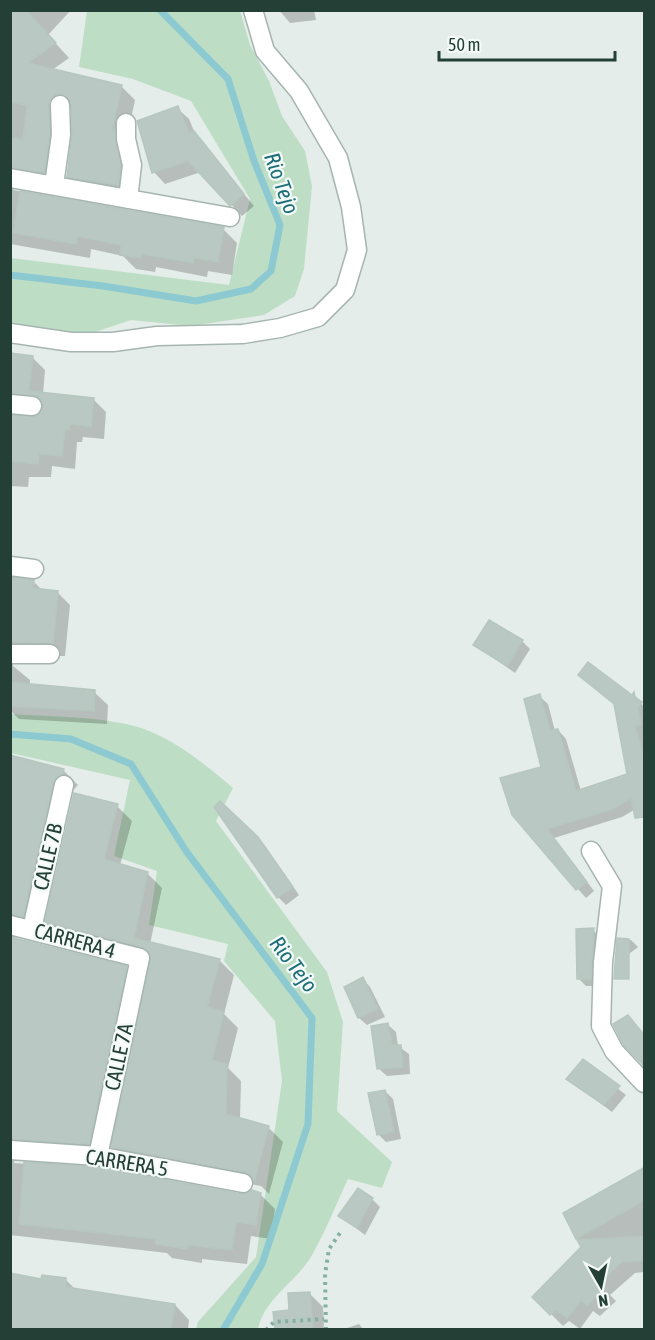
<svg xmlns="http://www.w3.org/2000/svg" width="655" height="1340" viewBox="0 0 655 1340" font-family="'Asap Condensed',sans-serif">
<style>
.green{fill:#bddec5}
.shadow{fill:#0003;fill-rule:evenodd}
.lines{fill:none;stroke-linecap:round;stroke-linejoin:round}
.stream{stroke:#8dc9d1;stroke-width:7}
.building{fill:#b9c8c2;stroke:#b6c7bf;stroke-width:1.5}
.street-casing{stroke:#a6b5b0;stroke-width:21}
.path{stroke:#85b0a1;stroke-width:4;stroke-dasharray:3 4.5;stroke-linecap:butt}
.street{stroke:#fff;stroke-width:18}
.labels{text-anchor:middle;stroke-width:4.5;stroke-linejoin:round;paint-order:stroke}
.street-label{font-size:21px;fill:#233f36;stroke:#f4faf7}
.water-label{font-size:22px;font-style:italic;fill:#1e6e7a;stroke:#f4faf7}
</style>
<rect width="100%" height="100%" fill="#e4ede9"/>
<path class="green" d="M 87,11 L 240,11 L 250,45 L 269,81 L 282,116 L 305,151 L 312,186 L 304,269 L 295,296 L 264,315 L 190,326 L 131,320 L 89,334 L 44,334 L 11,323 L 11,258 L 229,285 L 250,199 L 191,101 L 133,79 L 79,67 Z
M 11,714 C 50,717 113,716 149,731 C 181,744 207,766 233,788 L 216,821 L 327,972 L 343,1022 L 337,1111 L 392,1162 L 382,1188 L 348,1179 C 336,1204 326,1231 312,1255 C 297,1282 265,1297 258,1329 L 196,1329 L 198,1322 L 256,1257 L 282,1081 L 275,1021 L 224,961 L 228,944 L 149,925 L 157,871 L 114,856 L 130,780 L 11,753 Z"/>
<path class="shadow" d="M 10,10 L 71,10 L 48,35 L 69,58 L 52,70 L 121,86 L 135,100 L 126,142 L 132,198 L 82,190 L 68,176 L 74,136 L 73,108 L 68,110 L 58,186 L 21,181 L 13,190 L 223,229 L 237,243 L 232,275 L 208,271 L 207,277 L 156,267 L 155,272 L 136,269 L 123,256 L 91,249 L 90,258 L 10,244 Z
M 279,10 L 314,10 L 316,20 L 290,23 Z
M 177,108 L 189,119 L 196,136 L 254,206 L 242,216 L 201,172 L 165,184 L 154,172 Z
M 10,355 L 32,357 L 45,370 L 43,394 L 93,399 L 106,412 L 104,439 L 83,437 L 82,442 L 77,442 L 75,469 L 52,466 L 51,477 L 29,477 L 28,487 L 10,486 ZM 20,406 L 44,409 L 37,418 L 13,417 L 13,412 Z
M 10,579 L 33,581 L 42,590 L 57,592 L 70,605 L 65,656 L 24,656 L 13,662 L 13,666 L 30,680 L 30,685 L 94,692 L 108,705 L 107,724 L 19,719 L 10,710 Z
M 522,641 L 530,649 L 515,673 L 475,645 Z
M 634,694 L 644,707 L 644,804 L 622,817 L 554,838 L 594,891 L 586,898 L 513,815 L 543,768 L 539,696 L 548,704 L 555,731 L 558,730 L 566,739 L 581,791 L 629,775 Z
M 10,757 L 63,770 L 78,785 L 67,797 L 38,931 L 22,929 L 14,939 L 126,968 L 141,982 L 104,1158 L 15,1159 L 14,1163 L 96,1169 L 241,1196 L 260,1194 L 275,1209 L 271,1239 L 251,1236 L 247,1264 L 202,1259 L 202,1263 L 172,1258 L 167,1253 L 10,1235 Z
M 117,806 L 132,821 L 120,865 L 147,873 L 162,888 L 150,944 L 219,960 L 234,975 L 224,1014 L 238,1028 L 228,1068 L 241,1081 L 240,1119 L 268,1127 L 283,1142 L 269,1194 L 261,1186 L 128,1161 L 113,1147 L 151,960 L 62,937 L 47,922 Z
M 216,807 L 265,846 L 299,895 L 286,905 L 278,897 Z
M 593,930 L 601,938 L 599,986 L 586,986 L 578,978 Z
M 618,940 L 631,940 L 638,947 L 625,957 Z
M 363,979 L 370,987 L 385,1017 L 367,1025 L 359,1018 Z
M 388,1025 L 396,1032 L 398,1046 L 409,1054 L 410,1074 L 387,1076 L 379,1069 Z
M 583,1061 L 626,1095 L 612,1112 L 568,1079 Z
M 385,1091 L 393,1099 L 401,1139 L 386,1142 L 378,1134 Z
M 644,1168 L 644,1272 L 635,1273 L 610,1295 L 616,1301 L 600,1316 L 593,1311 L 580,1329 L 569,1321 L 563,1326 L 534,1297 L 583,1248 L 565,1213 Z
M 372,1199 L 380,1207 L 365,1235 L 340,1216 Z
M 10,1274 L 43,1281 L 65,1279 L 76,1290 L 175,1305 L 189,1320 L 188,1330 L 10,1330 Z
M 309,1293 L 323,1307 L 324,1330 L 273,1330 Z
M 359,1324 L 364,1330 L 341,1330 Z"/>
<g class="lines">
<path class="stream" d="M 10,275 L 103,286 L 196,301 L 251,289 L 271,271 L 280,225 L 254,161 L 228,79 L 160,10
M 10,734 L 71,739 L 131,764 L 186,851 L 312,1018 L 308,1124 L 262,1264 L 223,1330"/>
</g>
<path class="building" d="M 10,10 L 26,10 L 56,43 L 28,63 L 122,85 L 112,130 L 115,129 L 121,166 L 118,185 L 67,177 L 72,136 L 71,105 L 69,99 L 60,94 L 54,96 L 49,105 L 50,134 L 44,173 L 10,167 L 10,138 L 23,139 L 27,105 L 10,102 Z
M 178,106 L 189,133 L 194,131 L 244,194 L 230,206 L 188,161 L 152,173 L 137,121 Z
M 20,191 L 224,227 L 218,262 L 194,258 L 193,263 L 142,254 L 141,258 L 120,255 L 121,245 L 77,236 L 76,244 L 13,233 Z
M 10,353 L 33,356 L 29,391 L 94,398 L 91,427 L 70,424 L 69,430 L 65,429 L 62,456 L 39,454 L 38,464 L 10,461 L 10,415 L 36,416 L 43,406 L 38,397 L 10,393 Z
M 10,577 L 34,580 L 33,588 L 58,591 L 53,643 L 10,642 Z
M 489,620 L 523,640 L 507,666 L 473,645 Z
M 588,662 L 632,695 L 634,692 L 635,697 L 642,702 L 638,708 L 641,724 L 635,727 L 645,759 L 645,817 L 635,818 L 631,798 L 613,809 L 547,829 L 587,882 L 576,890 L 512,815 L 500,778 L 541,767 L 524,699 L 540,694 L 550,730 L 558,729 L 576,791 L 627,774 L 614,704 L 578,675 Z
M 10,682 L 95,690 L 94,711 L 10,706 Z
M 10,755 L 64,769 L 63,774 L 53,783 L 23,917 L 10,914 Z
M 74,793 L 118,804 L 104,859 L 148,872 L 134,938 L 220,959 L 207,1007 L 224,1012 L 212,1060 L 227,1064 L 226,1114 L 269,1126 L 254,1182 L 251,1175 L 245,1172 L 111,1147 L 151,955 L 143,947 L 45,922 Z
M 220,801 L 258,837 L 293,887 L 277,898 L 214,807 Z
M 594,928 L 591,979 L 577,979 L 576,929 Z
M 10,937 L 127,966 L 89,1144 L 10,1139 Z
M 617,938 L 629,939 L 629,979 L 614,979 Z
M 363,977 L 378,1009 L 358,1018 L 344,987 Z
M 628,1015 L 645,1036 L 645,1067 L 623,1044 L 613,1024 Z
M 388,1023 L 392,1045 L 401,1045 L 403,1067 L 377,1069 L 371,1026 Z
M 583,1059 L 620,1086 L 604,1105 L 566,1079 Z
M 385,1090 L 394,1132 L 377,1135 L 368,1093 Z
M 24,1162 L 97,1167 L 241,1194 L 252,1190 L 261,1193 L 256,1225 L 236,1222 L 232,1250 L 188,1245 L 187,1249 L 156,1244 L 156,1239 L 19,1224 Z
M 645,1167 L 645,1200 L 576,1239 L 563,1213 Z
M 358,1188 L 373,1198 L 357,1228 L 338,1216 Z
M 645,1236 L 645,1260 L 622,1262 L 600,1282 L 605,1288 L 587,1305 L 581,1300 L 567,1318 L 556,1310 L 550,1315 L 532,1297 L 581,1247 L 577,1240 Z
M 10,1273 L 41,1279 L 42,1275 L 66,1278 L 66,1287 L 175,1304 L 171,1329 L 10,1329 Z
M 310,1292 L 313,1329 L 275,1329 L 273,1312 L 289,1310 L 288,1293 Z"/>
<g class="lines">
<defs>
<path id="street" d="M 126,123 L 126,139 L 132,165 L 128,199
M 10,178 L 230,217
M 54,185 L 61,135 L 60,105
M 10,333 L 71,342 L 113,342 L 157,336 L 243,334 L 280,328 L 318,317 L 345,290 L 357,250 L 351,207 L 338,158 L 299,91 L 265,51 L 253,10
M 10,404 L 32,406
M 10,566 L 34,569
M 10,654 L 50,654
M 591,851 L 612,886 L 603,962 L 601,1026 L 614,1051 L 644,1083
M 10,925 L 140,958 L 98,1156
M 32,929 L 64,785
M 10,1150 L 98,1156 L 243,1183"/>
</defs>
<use href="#street" class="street-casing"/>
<path class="path" d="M 266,1330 L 274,1322 L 324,1319
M 326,1330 L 325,1274 L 329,1249 L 340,1233"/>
<use href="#street" class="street"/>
</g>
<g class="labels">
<g class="street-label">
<text transform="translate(48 857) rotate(-77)" y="7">CALLE 7B</text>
<text transform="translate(75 941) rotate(15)" y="7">CARRERA 4</text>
<text transform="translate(119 1057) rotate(-78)" y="7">CALLE 7A</text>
<text transform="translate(127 1163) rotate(9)" y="7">CARRERA 5</text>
</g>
<g class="water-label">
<text transform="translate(282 183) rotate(70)" y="8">Rio Tejo</text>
<text transform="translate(294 964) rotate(53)" y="8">Rio Tejo</text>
</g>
</g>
<rect width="655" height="1340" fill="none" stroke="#233f36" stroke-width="24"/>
<g transform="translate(601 1286) rotate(171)" stroke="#f4faf7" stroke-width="4.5" paint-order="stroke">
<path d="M0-4.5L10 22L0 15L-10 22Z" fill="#233f36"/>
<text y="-9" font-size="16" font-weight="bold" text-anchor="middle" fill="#233f36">N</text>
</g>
<path d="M439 51v9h176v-9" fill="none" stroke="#233f36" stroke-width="3"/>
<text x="448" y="51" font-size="18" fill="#233f36" stroke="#f4faf7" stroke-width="4.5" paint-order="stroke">50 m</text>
</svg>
